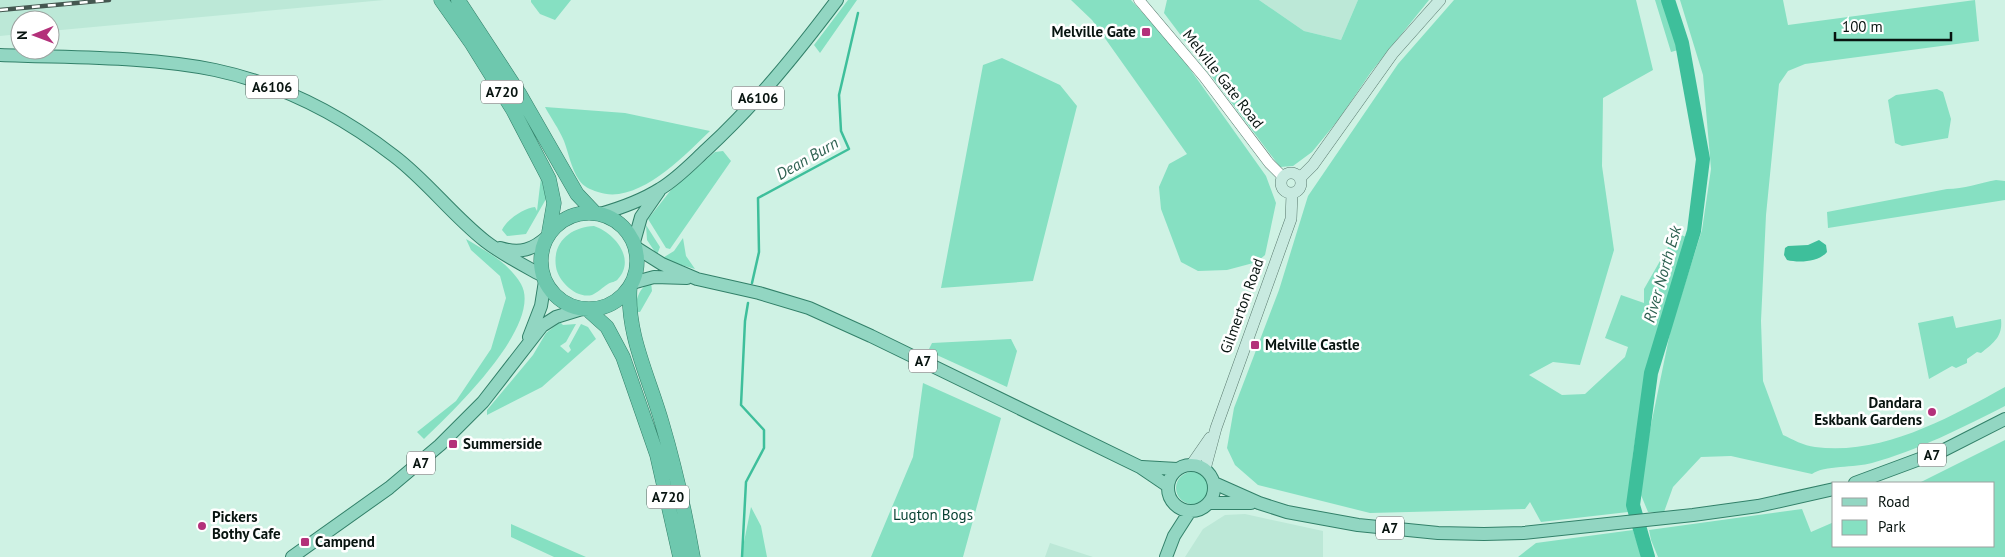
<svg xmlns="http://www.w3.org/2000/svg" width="2005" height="557" viewBox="0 0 2005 557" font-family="'PT Sans',sans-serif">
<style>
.built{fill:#bce8d7}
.green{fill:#86e0c2}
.water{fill:#3ebf9b}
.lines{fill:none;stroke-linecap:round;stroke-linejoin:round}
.stream{stroke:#3ebf9b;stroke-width:2.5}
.river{stroke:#3ebf9b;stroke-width:14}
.tertiary-casing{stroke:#59796e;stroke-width:11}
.secondary-casing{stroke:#59796e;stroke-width:12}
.primary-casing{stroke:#328069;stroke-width:14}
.trunk-casing{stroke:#328069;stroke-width:15}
.tertiary{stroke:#fff;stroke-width:10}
.secondary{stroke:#c8eae0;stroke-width:11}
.primary{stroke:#92d6c2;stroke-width:12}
.trunk{stroke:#6ec8ae;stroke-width:14}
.rail-casing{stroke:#445750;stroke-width:4.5}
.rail{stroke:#fff;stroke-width:2.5;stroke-dasharray:8;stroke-linecap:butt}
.poi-dot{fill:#b3317a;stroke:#fff;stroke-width:2}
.labels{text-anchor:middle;stroke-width:5;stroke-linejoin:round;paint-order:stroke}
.shield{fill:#fff;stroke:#525a58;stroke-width:1}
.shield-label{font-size:14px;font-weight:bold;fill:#081410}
.poi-label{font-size:15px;font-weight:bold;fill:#081410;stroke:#fff;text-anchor:start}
.street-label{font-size:15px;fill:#081410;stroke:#fff}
.park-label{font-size:15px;fill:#043e2f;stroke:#fff}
.water-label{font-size:16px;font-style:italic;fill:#2d6050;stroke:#fff}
</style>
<rect width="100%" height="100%" fill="#cff2e4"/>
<path class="built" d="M 0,0 L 384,0 L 50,31 L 50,20 L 20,20 L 20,34 L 0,36 Z
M 1259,0 L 1358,0 L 1341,40 L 1304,31 Z
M 1245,514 L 1323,531 L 1323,557 L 1185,557 L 1203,529 L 1225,515 Z
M 1050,543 L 1093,557 L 1045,557 Z"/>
<path class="green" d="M 531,0 L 571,0 L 555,20 L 540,14 L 531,2 Z
M 848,0 L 857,0 L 820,53 L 814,45 Z
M 1071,0 L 1131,0 L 1175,48 L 1266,176 L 1276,203 L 1265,255 L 1257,262 L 1227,270 L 1198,271 L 1181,262 L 1161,209 L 1159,187 L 1169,164 L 1187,154 L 1092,20 Z
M 1167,0 L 1259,0 L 1304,31 L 1341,40 L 1358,0 L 1429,0 L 1371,72 L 1339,119 L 1312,152 L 1293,166 L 1280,167 L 1164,13 Z
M 1454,0 L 1636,0 L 1653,70 L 1603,98 L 1602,166 L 1614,250 L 1580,365 L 1553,362 L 1529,375 L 1562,395 L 1585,394 L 1625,357 L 1628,347 L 1605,338 L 1621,295 L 1644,303 L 1644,289 L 1676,233 L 1686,237 L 1647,369 L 1633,453 L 1628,512 L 1541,522 L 1530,502 L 1525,509 L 1370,513 L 1258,485 L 1235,465 L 1227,448 L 1234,408 L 1279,290 L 1308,196 L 1398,64 Z
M 1655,0 L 1662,0 L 1678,50 L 1671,52 Z
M 1680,0 L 1783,0 L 1788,25 L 1975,0 L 1979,41 L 1805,64 L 1788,71 L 1779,84 L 1766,215 L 1761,321 L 1763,381 L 1783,435 C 1792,439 1804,446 1815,447 C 1881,456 1949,418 2005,387 L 2005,406 C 1964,427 1916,451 1872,463 C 1855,468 1824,465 1812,474 L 1731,456 L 1701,457 L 1673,487 L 1664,512 L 1648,512 L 1641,495 L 1644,459 L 1671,328 L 1702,230 L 1711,169 L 1703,75 Z
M 1002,58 L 1060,85 L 1077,106 L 1033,281 L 941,288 L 983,65 Z
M 1937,89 L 1943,92 L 1951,119 L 1948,138 L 1902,146 L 1895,143 L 1888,100 L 1896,95 Z
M 545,107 L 625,113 L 710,131 C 684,156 637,206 598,192 C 589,189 584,187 579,180 C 571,168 569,154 564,141 C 559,129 551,118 545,107 Z
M 723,151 L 731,161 L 670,249 L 666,248 L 648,219 L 671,190 L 715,152 Z
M 541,177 L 546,199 L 526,234 L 507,236 L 502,230 C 506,220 524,208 535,207 L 537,211 Z
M 1996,180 L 2005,181 L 2005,200 L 1828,228 L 1827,212 L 1947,189 C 1964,189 1979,183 1996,180 Z
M 646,225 L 660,247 L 657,255 L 647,240 Z
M 594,226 C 615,233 636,259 618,279 C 616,282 611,282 608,284 C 603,287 597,293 592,295 C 576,299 558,281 556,267 C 552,242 571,227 594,226 Z
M 683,238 L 686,256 L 695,269 L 661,259 L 674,251 Z
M 466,239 C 486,251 509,263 521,284 C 544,325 451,413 424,439 L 417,432 L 456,401 L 491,349 L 506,298 L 500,276 L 471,250 Z
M 651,282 L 652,291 L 640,312 L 634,312 C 637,299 638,288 651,282 Z
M 1953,316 L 1956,328 L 2001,319 C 2003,337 1993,343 1981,353 L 1977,352 L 1967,359 L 1967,363 L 1956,368 L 1952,366 L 1929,379 L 1918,323 Z
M 560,322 L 563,325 L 576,324 L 566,342 L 560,346 L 568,353 L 571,350 L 569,346 L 581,324 L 588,327 L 596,339 L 542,387 L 487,415 L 487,410 L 533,355 L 546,333 Z
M 1011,339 L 1017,351 L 1007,387 L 928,351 L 932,343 Z
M 923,383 L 1001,418 L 963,557 L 871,557 L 913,457 Z
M 2005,440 L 2005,557 L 1658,557 L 1651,540 L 1649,530 L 1802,509 L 1811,532 L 1834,522 L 1834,546 L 1994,546 L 1994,483 L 1919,483 Z
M1176 488a16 16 0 1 1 32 0a16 16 0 1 1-32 0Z
M 751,507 L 761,526 L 767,557 L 741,557 Z
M 511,524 L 586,557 L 554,557 L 511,537 Z
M 1633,530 L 1642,557 L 1518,557 L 1536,543 Z"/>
<path class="water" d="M 1819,240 L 1826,245 L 1827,252 C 1819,262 1799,263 1787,260 L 1784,255 L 1785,248 L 1788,246 L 1808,245 Z"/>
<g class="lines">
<path class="stream" d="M 752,283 L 759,252 L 758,198 L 849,149 L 841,131 L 839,95 L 858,13
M 742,557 L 746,482 L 764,448 L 764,430 L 741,405 L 745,321 L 748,303"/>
<path class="river" d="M 1648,557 L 1633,505 L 1651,373 L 1694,231 L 1703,159 L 1682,43 L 1668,0"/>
<defs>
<path id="tertiary" d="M 1139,0 L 1204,77 L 1269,163 L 1283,177"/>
<path id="secondary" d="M1281 183a10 10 0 1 1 20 0a10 10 0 1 1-20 0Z
M 1300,178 L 1313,165 L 1393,53 L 1440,0
M 1192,464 L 1210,438
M 1205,469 L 1216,428 L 1291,219 L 1292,194"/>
<path id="primary" d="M 0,55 C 71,58 145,56 215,70 C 281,84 341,115 394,156 C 427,181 452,215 485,241 C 503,255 523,265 543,276
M 600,214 C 621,208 641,201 660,189 C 677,179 692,163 706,150 C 756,104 797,53 837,0
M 634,242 L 641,217 L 659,191
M 635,247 L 662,264 L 697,279 L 759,293 L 809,308 L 871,336 L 1140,467 L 1168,486
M 500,248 C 520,254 533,250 548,236
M 632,283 L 654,277 L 687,278
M 529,337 L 541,306 L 545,281
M1168 488a23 23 0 1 1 46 0a23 23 0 1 1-46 0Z
M 1142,467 L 1177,469
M 1214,483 L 1259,503 L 1287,512 L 1358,525 L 1438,533 L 1484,534 L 1523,533 L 1693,515 L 1758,506 L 1834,489
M 1855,483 L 1944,450 L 2005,419
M 1209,503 L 1251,503
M 292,557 L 389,488 L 440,445 L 483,402 L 542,326 L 556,317 L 582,309
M 1166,557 L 1174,536 L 1190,511"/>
<path id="trunk" d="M 441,0 L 472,44 L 513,110 L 549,179 L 554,203 L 549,232
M 458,0 L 519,93 L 577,194 L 595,213
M541 261a48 48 0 1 1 96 0a48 48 0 1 1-96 0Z
M 630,286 C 626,334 649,377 662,423 C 675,467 685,512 693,557
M 587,309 L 607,327 L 623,357 L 657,455 L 680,557"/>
</defs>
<use href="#tertiary" class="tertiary-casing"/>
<use href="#secondary" class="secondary-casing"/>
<use href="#primary" class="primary-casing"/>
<use href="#trunk" class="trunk-casing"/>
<use href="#tertiary" class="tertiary"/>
<use href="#secondary" class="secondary"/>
<use href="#primary" class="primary"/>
<use href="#trunk" class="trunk"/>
<defs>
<path id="rail" d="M 0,10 L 109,0"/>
</defs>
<use href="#rail" class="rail-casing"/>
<use href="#rail" class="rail"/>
</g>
<g class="poi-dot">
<rect x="1141" y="27" width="10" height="10" rx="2.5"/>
<rect x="1250" y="340" width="10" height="10" rx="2.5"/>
<circle cx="1932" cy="412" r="5"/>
<rect x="448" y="439" width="10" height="10" rx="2.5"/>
<circle cx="202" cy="526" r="5"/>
<rect x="300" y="537" width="10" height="10" rx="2.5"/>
</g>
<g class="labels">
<g class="shield">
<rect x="246" y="75.5" width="52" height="23" rx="4"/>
<rect x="481" y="80.5" width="42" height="23" rx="4"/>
<rect x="732" y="86.5" width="52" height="23" rx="4"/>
<rect x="909" y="349.5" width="28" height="23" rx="4"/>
<rect x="1918" y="443.5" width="28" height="23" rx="4"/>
<rect x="407" y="451.5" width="28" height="23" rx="4"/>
<rect x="647" y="485.5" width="42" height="23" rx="4"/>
<rect x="1376" y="516.5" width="28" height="23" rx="4"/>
</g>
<g class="shield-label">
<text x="272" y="92">A6106</text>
<text x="502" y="97">A720</text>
<text x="758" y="103">A6106</text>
<text x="923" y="366">A7</text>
<text x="1932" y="460">A7</text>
<text x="421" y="468">A7</text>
<text x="668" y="502">A720</text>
<text x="1390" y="533">A7</text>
</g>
<g class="poi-label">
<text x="1136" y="37" text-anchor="end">Melville Gate</text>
<text x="1265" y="350">Melville Castle</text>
<text x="1922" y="408" text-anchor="end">Dandara<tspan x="1922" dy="17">Eskbank Gardens</tspan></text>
<text x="463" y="449">Summerside</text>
<text x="212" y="522">Pickers<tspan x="212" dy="17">Bothy Cafe</tspan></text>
<text x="315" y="547">Campend</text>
</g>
<g class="street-label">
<text transform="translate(1223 79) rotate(52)" y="5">Melville Gate Road</text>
<text transform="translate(1242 306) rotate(-70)" y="5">Gilmerton Road</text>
</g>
<g class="park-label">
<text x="933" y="520">Lugton Bogs</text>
</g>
<g class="water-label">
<text transform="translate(807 158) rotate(-30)" y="6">Dean Burn</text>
<text transform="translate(1662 274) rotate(-74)" y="6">River North Esk</text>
</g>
</g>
<rect x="1832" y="482" width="162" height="65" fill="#ffffff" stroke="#9ca19f"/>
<rect x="1842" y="498" width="25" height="8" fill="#92d6c2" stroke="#9ca19f"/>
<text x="1878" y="507" font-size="15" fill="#081410">Road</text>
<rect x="1842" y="520" width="25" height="15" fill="#86e0c2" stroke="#9ca19f"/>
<text x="1878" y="532" font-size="15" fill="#081410">Park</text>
<g transform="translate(35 35) rotate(269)"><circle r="24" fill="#ffffff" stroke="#9ca19f"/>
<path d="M0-4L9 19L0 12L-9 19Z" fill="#b3317a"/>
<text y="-8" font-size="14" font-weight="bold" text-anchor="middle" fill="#081410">N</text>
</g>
<path d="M1835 32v8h116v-8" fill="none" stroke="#081410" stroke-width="2.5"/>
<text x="1842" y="32" font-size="15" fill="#081410" stroke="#ffffff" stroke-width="4" paint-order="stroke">100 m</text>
</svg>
